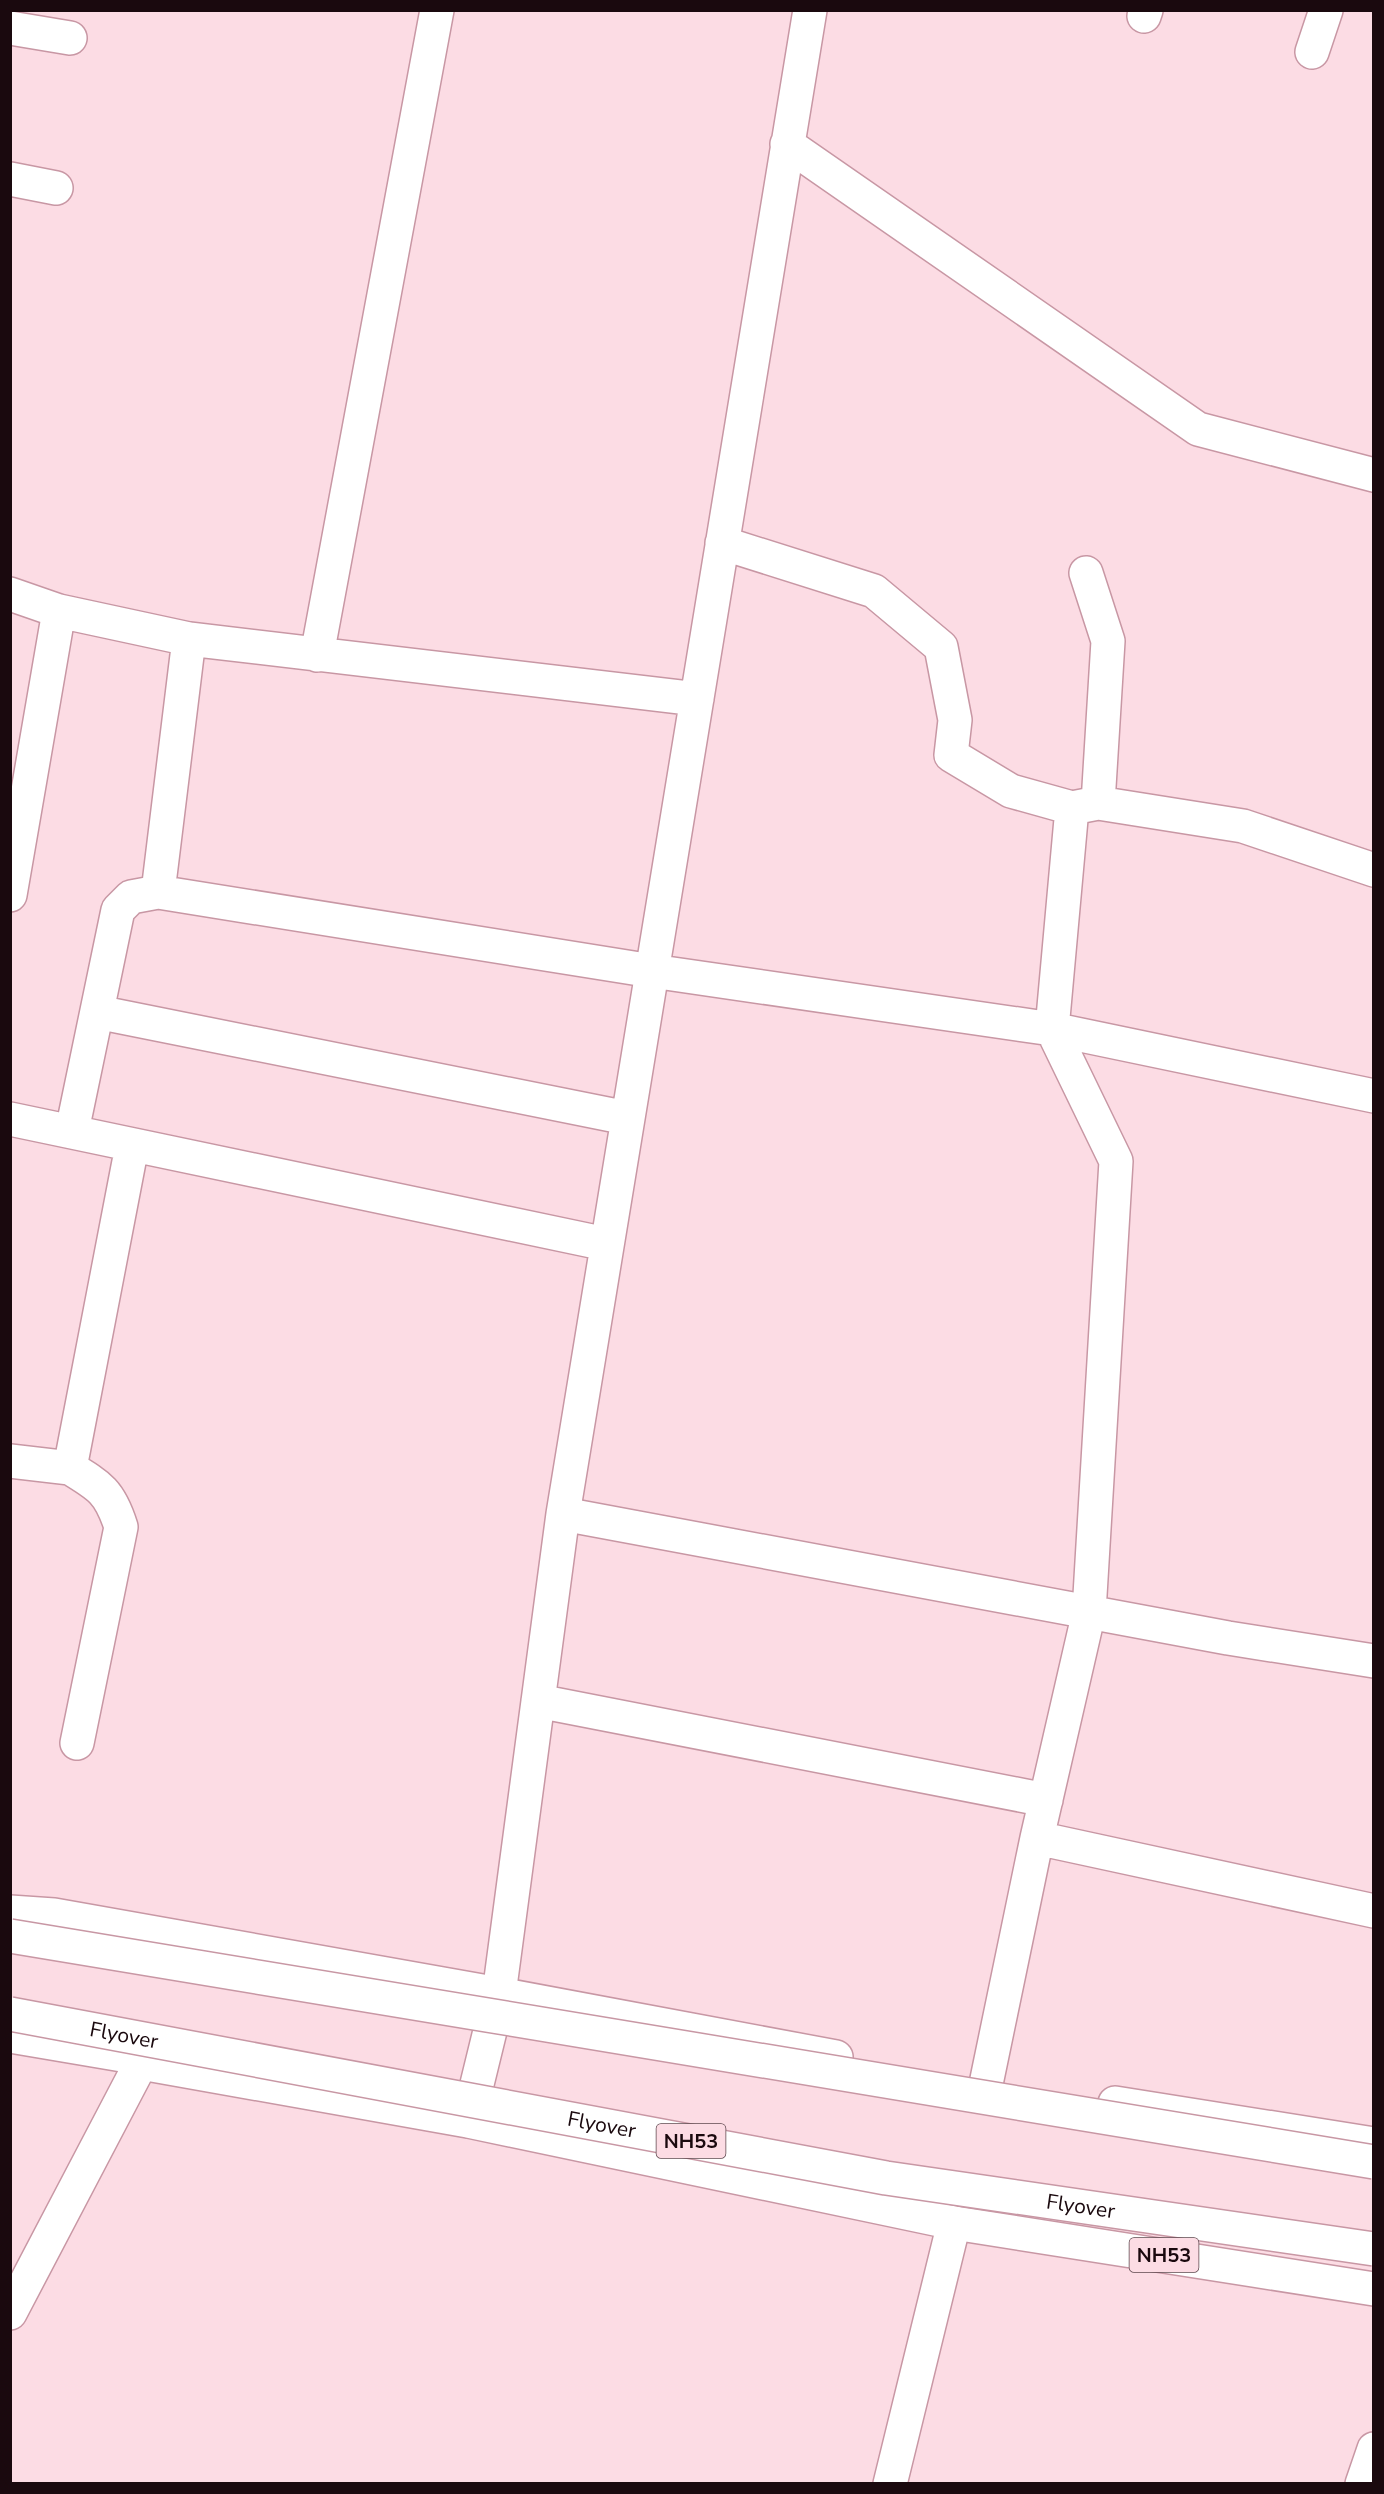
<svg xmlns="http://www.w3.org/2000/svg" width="1384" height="2494" viewBox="0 0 1384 2494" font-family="'Nunito Sans',sans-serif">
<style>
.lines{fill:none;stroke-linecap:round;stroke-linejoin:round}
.minor-casing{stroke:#c897a4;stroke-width:36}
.trunk-casing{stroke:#c897a4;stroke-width:36}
.minor{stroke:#fff;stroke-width:33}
.trunk{stroke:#fff;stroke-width:33}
.trunk-bridge-casing{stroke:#c897a4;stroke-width:36;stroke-linecap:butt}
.trunk-bridge{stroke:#fff;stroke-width:33}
.labels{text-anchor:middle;stroke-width:4.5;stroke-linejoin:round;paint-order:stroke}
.shield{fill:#fcdce4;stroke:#5e484e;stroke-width:1.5}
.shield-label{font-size:20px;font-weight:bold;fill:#1a090e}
.street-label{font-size:21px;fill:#1a090e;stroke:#fcdce4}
</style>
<rect width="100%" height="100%" fill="#fcdce4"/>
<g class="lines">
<defs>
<path id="minor" d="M 1144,16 L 1146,10
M 10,28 L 70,38
M 1312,52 L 1326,10
M 787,144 L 1198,429 L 1374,475
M 10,179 L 56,188
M 722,543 L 874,591 L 941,647 L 955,720 L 951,755 L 1011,791 L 1072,808 L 1098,803 L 1243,826 L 1374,870
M 1086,573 L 1108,641 L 1098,803
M 10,594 L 59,611 L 189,639 L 697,699
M 317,655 L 437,10
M 158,892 L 189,639
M 10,895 L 59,611
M 97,1012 L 627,1118
M 10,1119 L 606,1244
M 72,1131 L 118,910 L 131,897 L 158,892 L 652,971 L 1052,1029 L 1374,1096
M 10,1461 L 70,1468 L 132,1146
M 70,1468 C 100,1486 110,1492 121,1527 L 77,1743
M 563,1514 L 1228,1638 L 1374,1661
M 538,1701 L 1046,1800
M 1037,1838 L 1374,1911
M 499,1994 L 563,1514 L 810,10
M 986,2084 L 1037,1838 L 1089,1612 L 1116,1161 L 1052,1029 L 1072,808
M 10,2313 L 141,2063
M 890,2484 L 954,2223
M 1362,2484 L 1374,2449"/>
<path id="trunk" d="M 10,1912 L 54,1915 L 499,1994 L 836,2057
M 10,2036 L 140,2058 L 141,2063 L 468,2121 L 954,2223 L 1374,2289
M 1115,2103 L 1374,2144
M 468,2121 L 499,1994"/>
</defs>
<use href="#minor" class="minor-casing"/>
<use href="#trunk" class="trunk-casing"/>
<use href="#minor" class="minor"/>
<use href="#trunk" class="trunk"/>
<defs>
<g id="trunk-bridge">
<path d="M 10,1936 L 1374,2162"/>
<path id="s1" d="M 10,2014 L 886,2178 L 1374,2249"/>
</g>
</defs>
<use href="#trunk-bridge" class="trunk-bridge-casing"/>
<use href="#trunk-bridge" class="trunk-bridge"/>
</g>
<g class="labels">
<g class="shield">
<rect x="656.5" y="2124" width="69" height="34" rx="4.5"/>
<rect x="1129.5" y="2238" width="69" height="34" rx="4.5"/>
</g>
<g class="shield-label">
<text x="691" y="2148">NH53</text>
<text x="1164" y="2262">NH53</text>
</g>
<g class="street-label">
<text dy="7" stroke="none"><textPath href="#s1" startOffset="116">Flyover</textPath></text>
<text dy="7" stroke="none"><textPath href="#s1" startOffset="602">Flyover</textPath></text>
<text dy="7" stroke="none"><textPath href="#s1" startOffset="1088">Flyover</textPath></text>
</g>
</g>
<rect width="1384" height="2494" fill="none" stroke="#1a090e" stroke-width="24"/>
</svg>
